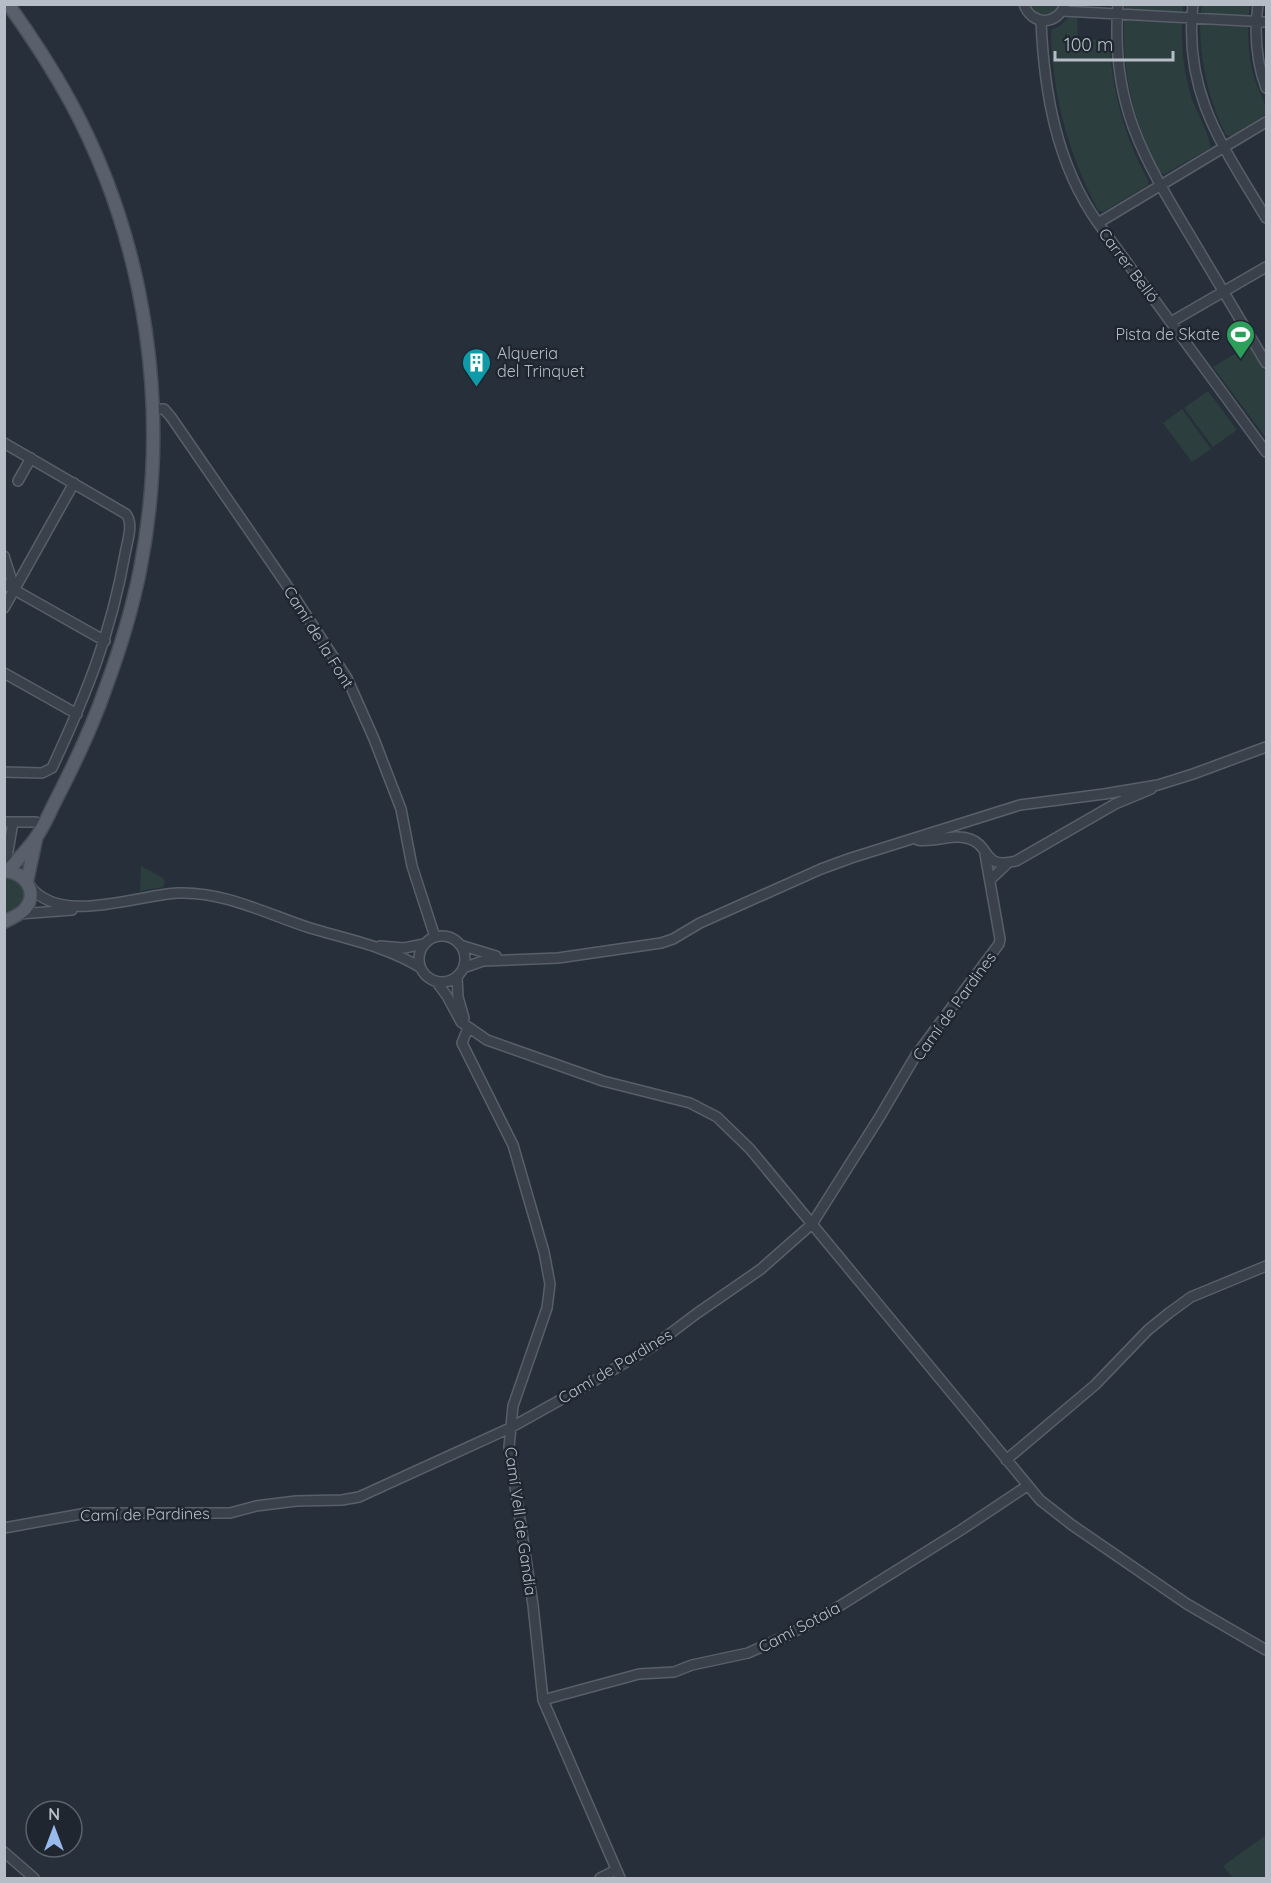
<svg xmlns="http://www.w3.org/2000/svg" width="1271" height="1883" viewBox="0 0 1271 1883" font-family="Quicksand,sans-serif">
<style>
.green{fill:#2c3e3d}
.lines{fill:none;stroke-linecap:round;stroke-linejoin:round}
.minor-casing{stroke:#585f69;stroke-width:12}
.major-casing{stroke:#464d57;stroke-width:15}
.minor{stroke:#3a414b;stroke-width:9}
.major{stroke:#59606b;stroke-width:12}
.labels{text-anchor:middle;stroke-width:5;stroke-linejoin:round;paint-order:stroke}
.street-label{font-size:16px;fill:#b6bdc6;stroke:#1f2630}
.poi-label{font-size:16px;fill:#b6bdc6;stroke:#1f2630;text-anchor:end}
</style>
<rect width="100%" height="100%" fill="#27303a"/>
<path class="green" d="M 1030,5 L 1060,5 C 1053,19 1037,19 1030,5 Z
M 1125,5 L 1183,5 L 1182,16 L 1124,13 Z
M 1202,5 L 1250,5 L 1248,20 L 1200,17 Z
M 1072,14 L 1077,14 L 1078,40 L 1109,39 C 1112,90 1124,136 1148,180 L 1148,185 L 1103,212 L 1098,210 C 1068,153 1052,94 1051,30 L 1060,26 Z
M 1124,17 L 1182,21 C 1181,46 1184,72 1191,96 C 1195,111 1211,134 1210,148 L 1165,174 L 1160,173 C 1134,124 1122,73 1124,17 Z
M 1200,21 L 1248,24 C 1248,42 1249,60 1254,77 C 1258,90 1266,101 1266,114 L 1231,136 L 1226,135 C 1208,98 1200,62 1200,21 Z
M 1250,345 L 1266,372 L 1266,438 L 1213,367 Z
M 1208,391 L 1237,430 L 1213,447 L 1184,408 Z
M 1182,409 L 1211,449 L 1192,462 L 1163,423 Z
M 141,866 L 163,878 L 165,881 L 163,887 L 140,891 Z
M 4,876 C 32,883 32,911 5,913 Z
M 1266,1835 L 1266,1878 L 1233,1878 L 1223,1866 Z"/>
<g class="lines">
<defs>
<path id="minor" d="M 1024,4 C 1031,26 1058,26 1065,4
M 1118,4 C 1110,105 1144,159 1194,242 C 1218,282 1242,322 1266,363
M 1193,4 C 1183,94 1223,146 1266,218
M 1258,4 C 1254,34 1256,61 1266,88
M 1063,11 L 1266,22
M 1041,21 C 1044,91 1056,164 1098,223 L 1266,452
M 1098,223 L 1266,122
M 1171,322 L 1266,267
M 152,409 L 164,409 L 171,417 L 286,584 L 347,678 L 374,739 L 401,809 L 412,866 L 435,937
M 4,443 L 126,514 C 134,524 127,542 125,554 C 111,634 86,695 52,768 L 42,773 L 4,772
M 18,481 L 31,458
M 4,556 L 15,590
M 4,584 L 105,641
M 4,608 L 74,483
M 4,673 L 77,714
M 4,822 L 13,822 L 7,857 L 4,859
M 13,822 L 36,822
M 918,840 C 935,843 953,833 970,839 C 991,846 982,870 1016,861 L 1115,804 L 1151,789
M 990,880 L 1008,863
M 30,886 C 60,926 136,895 178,893 C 223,891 267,914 310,928 C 347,939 388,947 421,968
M 19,914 L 72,910
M419 959a23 23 0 1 1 46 0a23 23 0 1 1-46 0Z
M 460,945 L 496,956
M 380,946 L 404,948 L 424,944
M 463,968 L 483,961 L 558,958 L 661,943 L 673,939 L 700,923 L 821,869 L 851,858 L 1020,805 L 1104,794 L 1158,785 L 1193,774 L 1266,747
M 457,976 L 458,997 L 464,1018
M 436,981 L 447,996 L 461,1022 L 487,1040 L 603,1081 L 690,1103 L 717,1117 L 750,1149 L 1040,1500 L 1072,1525 L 1187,1604 L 1266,1650
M 468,1028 L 462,1043 L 513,1145 L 544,1252 L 550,1284 L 547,1308 L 513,1406 L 509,1447 L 533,1605 L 543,1700 L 620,1878
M 1006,1460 L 1095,1385 L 1148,1330 L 1169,1313 L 1191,1297 L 1266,1266
M 4,1528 L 87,1513 L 230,1513 L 256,1506 L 296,1501 L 342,1500 L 359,1497 L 510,1428 L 587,1385 L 655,1345 L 696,1314 L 761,1269 L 812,1224 L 879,1118 L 916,1055 L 999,944 L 1000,939 L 985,854
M 543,1700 L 639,1674 L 674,1672 L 692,1665 L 748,1653 L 788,1635 L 830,1612 L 961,1530 L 1027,1486
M 4,1852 L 34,1878
M 600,1878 L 616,1870"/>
<path id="major" d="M 4,871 C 23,871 40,891 25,909 C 20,915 11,918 4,922
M 8,871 C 17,860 27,850 35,839 C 44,827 50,811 57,798 C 76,761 93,725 106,687 C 120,649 132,610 140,570 C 171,413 147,244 71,103 C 52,68 31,36 8,4
M 27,881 L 36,839"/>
</defs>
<use href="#minor" class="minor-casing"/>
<use href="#major" class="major-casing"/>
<use href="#minor" class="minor"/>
<use href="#major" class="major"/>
</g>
<defs>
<symbol id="stadium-pin" viewBox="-11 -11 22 30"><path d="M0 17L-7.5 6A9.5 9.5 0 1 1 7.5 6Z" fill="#2e9e5b" stroke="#1f2630"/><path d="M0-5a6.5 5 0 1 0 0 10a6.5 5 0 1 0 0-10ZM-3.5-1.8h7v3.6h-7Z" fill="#fff"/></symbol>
<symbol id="building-pin" viewBox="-11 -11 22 30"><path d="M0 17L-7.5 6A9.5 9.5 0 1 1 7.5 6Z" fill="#0f9aa8" stroke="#1f2630"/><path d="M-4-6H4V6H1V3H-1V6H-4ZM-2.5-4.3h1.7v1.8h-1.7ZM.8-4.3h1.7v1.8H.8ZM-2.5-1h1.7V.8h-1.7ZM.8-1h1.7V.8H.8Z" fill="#fff"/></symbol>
</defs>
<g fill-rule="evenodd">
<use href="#stadium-pin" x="1224" y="318" width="33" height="45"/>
<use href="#building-pin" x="460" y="346" width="33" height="45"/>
</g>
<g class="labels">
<g class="street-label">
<text transform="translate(1129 265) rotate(53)" y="6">Carrer Belló</text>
<text transform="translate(319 637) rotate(58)" y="6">Camí de la Font</text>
<text transform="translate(954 1006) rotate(-54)" y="6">Camí de Pardines</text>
<text transform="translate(615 1366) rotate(-31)" y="6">Camí de Pardines</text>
<text transform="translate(145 1514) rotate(-1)" y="6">Camí de Pardines</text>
<text transform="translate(521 1521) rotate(82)" y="6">Camí Vell de Gandia</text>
<text transform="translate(799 1627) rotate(-28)" y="6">Camí Sotaia</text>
</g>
<g class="poi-label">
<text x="1220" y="340">Pista de Skate</text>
<text x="497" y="359" text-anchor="start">Alqueria<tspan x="497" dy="18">del Trinquet</tspan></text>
</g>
</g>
<rect width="1271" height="1883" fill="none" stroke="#b6bdc6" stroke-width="12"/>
<g transform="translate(54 1829)"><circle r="28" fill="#1f2630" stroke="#5b626c" stroke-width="1.5"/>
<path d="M0-4.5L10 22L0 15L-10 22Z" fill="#97b9eb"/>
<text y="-9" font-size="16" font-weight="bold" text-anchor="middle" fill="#b6bdc6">N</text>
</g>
<path d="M1055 51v9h118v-9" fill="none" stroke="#b6bdc6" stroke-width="3"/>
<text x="1064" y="51" font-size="18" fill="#b6bdc6" stroke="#1f2630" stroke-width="4.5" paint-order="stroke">100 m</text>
</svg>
